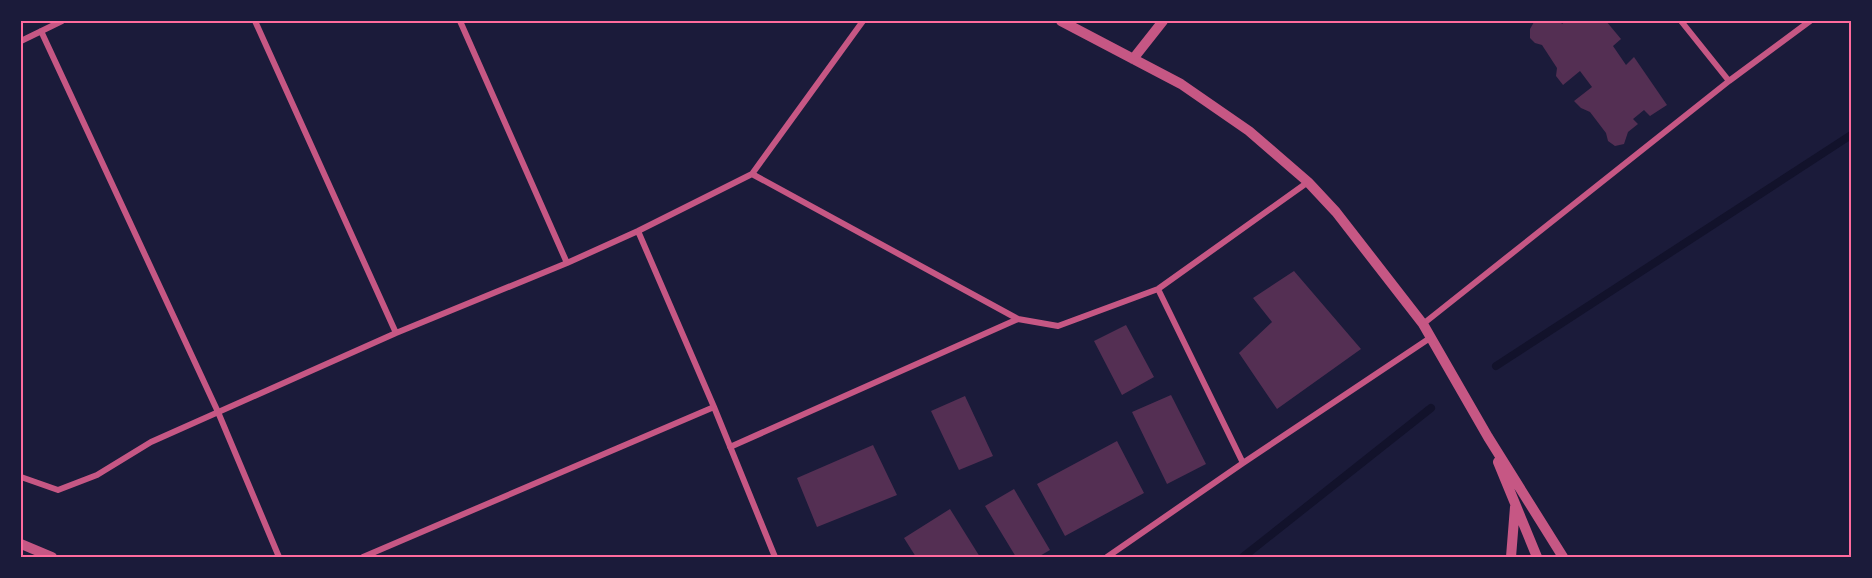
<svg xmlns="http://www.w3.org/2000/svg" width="1872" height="578" viewBox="0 0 1872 578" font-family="'Fira Sans',sans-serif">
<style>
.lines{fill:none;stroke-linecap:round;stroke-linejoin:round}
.stream{stroke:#12122b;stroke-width:8}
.building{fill:#542f53}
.minor{stroke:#c65784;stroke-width:6}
.tertiary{stroke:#c65784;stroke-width:10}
.neatline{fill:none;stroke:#ff6b9d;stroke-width:2}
</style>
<rect width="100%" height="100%" fill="#1b1b3a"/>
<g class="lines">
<path class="stream" d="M 1496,366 L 1851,135
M 1243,557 L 1431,408"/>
</g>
<path class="building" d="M 1536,21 L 1549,23 L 1551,21 L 1560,21 L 1562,24 L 1566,21 L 1606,21 L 1621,39 L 1613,46 L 1626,65 L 1634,57 L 1667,105 L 1650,116 L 1644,110 L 1633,119 L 1638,124 L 1628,132 L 1624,144 L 1615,146 L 1608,141 L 1606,133 L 1590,112 L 1581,108 L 1574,101 L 1592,87 L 1580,71 L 1563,85 L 1556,76 L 1557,68 L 1542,45 L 1535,43 L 1530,38 L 1530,29 L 1534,22 Z
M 1294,271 L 1361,349 L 1277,409 L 1239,353 L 1272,322 L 1253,298 Z
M 1126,325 L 1154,377 L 1122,395 L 1094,341 Z
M 1171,395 L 1206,464 L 1167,484 L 1132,412 Z
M 965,396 L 993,456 L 959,470 L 931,411 Z
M 1117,441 L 1144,493 L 1065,536 L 1037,484 Z
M 873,445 L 897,495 L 817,527 L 797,478 Z
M 1014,489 L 1050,550 L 1038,557 L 1016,557 L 985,506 Z
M 950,509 L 980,557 L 916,557 L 904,538 Z"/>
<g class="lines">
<path class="minor" d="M 255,21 L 396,333
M 460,21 L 567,263
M 1681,21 L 1729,81
M 41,31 L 218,412 L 279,557
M 21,41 L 62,21
M 752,174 L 1018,319
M 638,231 L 714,407 L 775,557
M 1158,289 L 1243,463
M 1423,324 L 1729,81 L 1810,21
M 730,447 L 1018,319 L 1058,326 L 1158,289 L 1308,182
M 21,477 L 58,490 L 97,475 L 151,442 L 396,333 L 567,263 L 638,231 L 752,174 L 863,21
M 363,557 L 714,407
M 1107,557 L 1243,463 L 1430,338"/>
<path class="tertiary" d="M 1061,21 L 1181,84 L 1249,131 L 1308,182 L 1336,212 L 1423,324 L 1488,437 L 1563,557
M 1133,59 L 1163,21
M 1498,462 L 1537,557
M 21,544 L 52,557
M 1511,557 L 1515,507"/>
</g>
<rect width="1872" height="578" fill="none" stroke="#1b1b3a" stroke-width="45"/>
<rect x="22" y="22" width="1828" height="534" class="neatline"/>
</svg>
